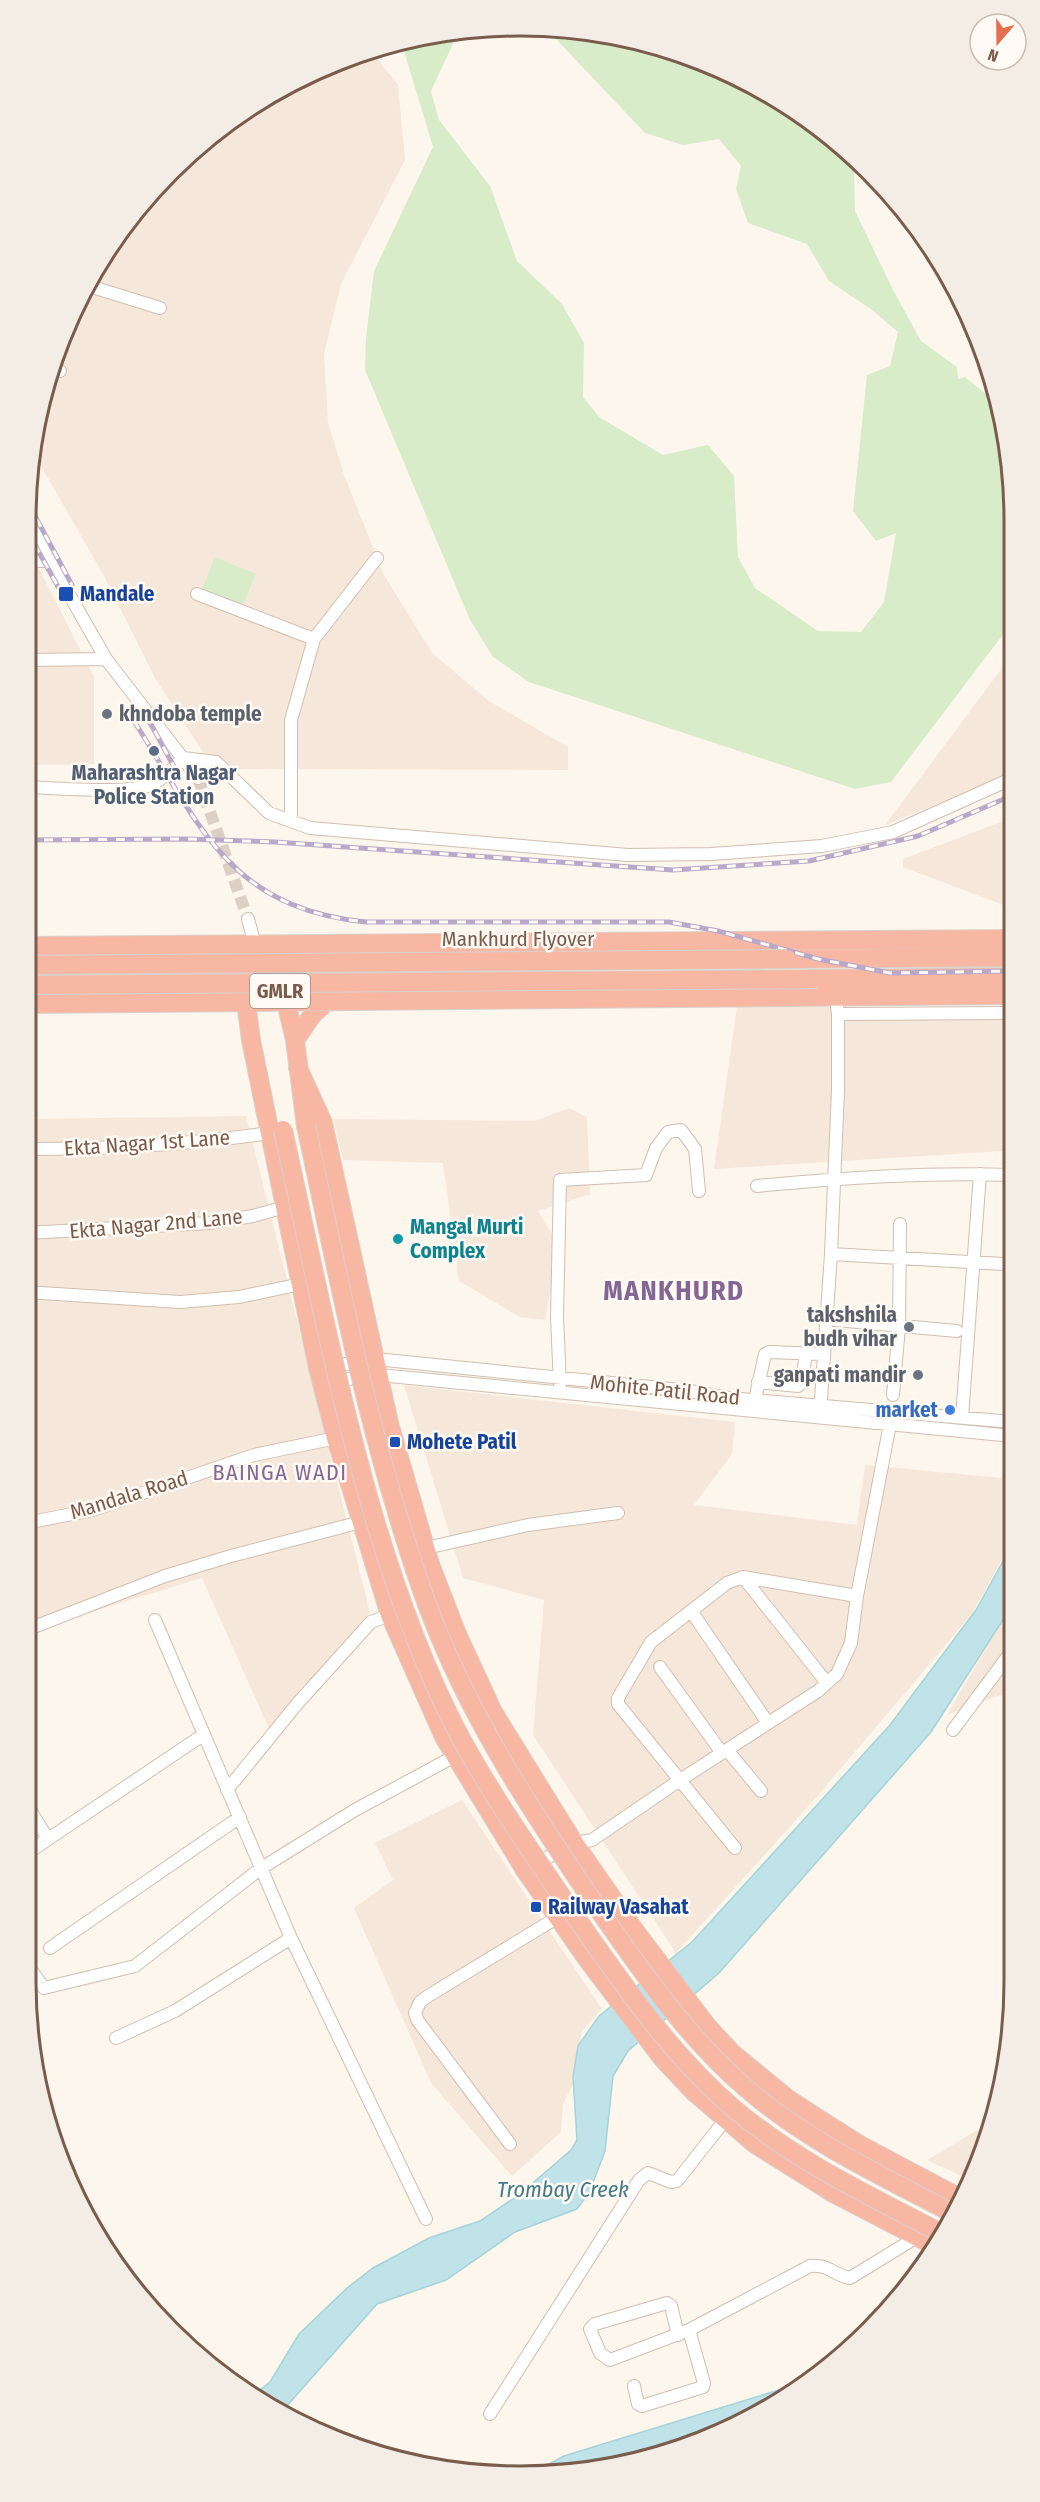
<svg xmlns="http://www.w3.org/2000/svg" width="1040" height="2502" viewBox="0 0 1040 2502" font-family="'Fira Sans Condensed',sans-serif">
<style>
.residential{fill:#f5e8da}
.green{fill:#d8ecc9}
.water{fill:#bfe3e8;stroke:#a5d3da;stroke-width:1.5}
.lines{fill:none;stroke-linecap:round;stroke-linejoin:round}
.minor-tunnel{stroke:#dcd0c4;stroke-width:12;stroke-dasharray:12 6;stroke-linecap:butt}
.minor-casing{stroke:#d1beb0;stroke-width:14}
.highway-casing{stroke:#dad1cd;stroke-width:20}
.minor{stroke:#fff;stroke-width:12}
.highway{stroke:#f7b7a3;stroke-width:18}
.rail-casing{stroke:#b9a8c9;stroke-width:5}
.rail{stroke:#fffaf3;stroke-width:3;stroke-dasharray:9;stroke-linecap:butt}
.highway-bridge-casing{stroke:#dad1cd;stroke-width:20;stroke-linecap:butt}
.highway-bridge{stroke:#f7b7a3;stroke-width:18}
.transit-dot{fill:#1a4fb4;stroke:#fffaf3;stroke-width:2}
.worship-dot{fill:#6b7280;stroke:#fffaf3;stroke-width:2}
.service-dot{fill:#5c6f8a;stroke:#fffaf3;stroke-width:2}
.culture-dot{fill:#0f9aa8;stroke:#fffaf3;stroke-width:2}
.shop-dot{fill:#3f7fe0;stroke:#fffaf3;stroke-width:2}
.labels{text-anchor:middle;stroke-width:5;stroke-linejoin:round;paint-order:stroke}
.shield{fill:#fffaf3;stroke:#a28b7f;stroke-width:1.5}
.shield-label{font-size:20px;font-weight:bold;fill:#7a5c4d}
.transit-label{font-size:21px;font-weight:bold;fill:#164399;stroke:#fffaf3;text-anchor:start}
.worship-label{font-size:21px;font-weight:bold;fill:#5b616d;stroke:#fffaf3;text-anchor:end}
.service-label{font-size:21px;font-weight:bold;fill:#4e5e75;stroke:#fffaf3}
.street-label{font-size:21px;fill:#7a5c4d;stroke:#fffaf3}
.culture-label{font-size:21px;font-weight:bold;fill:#0d838f;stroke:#fffaf3;text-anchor:start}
.shop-label{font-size:21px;font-weight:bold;fill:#366cbe;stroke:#fffaf3;text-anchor:end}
.neighbourhood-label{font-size:22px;letter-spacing:1.5px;fill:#846695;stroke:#fffaf3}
.water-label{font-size:22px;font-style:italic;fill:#437c86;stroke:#fffaf3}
.district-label{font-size:27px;font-weight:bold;letter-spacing:1.5px;fill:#846695;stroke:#fffaf3}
.rim{fill:none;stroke:#7a5c4d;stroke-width:3}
</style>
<rect width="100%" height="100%" fill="#fdf6ec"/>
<path class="residential" d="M 371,50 L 398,85 L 405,160 L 341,284 L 324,354 L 328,422 L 344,475 L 384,575 L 432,653 L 489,701 L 568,747 L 568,770 L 214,769 L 155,678 L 104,576 L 36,457 L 52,361 L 92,273 L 148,194 L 219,128 L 301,77 Z
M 26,543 L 94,677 L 94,764 L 26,765 Z
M 1011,656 L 1011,775 L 885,825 Z
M 1011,821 L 1011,908 L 903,867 L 903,859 L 1001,822 Z
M 737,1006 L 1012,1009 L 1012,1155 L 1003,1151 L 714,1169 Z
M 569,1108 L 587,1117 L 590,1194 L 538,1211 L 552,1234 L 554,1271 L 545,1320 L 520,1317 L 459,1281 L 443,1163 L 343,1160 L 333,1119 L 535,1121 Z
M 246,1116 L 370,1613 L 270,1731 L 202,1578 L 26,1632 L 26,1119 Z
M 404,1385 L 735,1422 L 732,1454 L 694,1505 L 857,1525 L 865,1465 L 1013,1479 L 1013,1539 L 972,1614 L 814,1800 L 676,1953 L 533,1735 L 544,1600 L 463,1578 Z
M 1013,1602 L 1014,1690 L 947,1715 Z
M 462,1800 L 602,2009 L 581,2032 L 582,2066 L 563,2104 L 561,2132 L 512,2176 L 431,2083 L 354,1908 L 393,1880 L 375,1843 Z
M 991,2122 L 988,2141 L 968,2179 L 927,2160 Z"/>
<path class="green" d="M 560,29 L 584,30 L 679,52 L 794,109 L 850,158 L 854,170 L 855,211 L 893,290 L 921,341 L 957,367 L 958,379 L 965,377 L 996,402 L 1010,455 L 1011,624 L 891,782 L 855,789 L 529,682 L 493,657 L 470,620 L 365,370 L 366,338 L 374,271 L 433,147 L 401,41 L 459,31 L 431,91 L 439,120 L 490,186 L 517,261 L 562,304 L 584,343 L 583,397 L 599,417 L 663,455 L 708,445 L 734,476 L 738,557 L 755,588 L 818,631 L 861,632 L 884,602 L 896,533 L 876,541 L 853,511 L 867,375 L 890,366 L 898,332 L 872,310 L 829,281 L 807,244 L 748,223 L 736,189 L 741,166 L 719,139 L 683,145 L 645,133 L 555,38 Z
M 215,557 L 256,574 L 241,609 L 201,592 Z"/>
<path class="water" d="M 1013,1543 L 1013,1604 L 931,1732 L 719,1973 L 628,2051 L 613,2076 L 605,2151 L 589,2193 L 577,2209 L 515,2232 L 446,2280 L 377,2304 L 285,2408 L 286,2416 L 273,2410 L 254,2395 L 270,2382 L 299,2334 L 347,2288 L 373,2268 L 429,2238 L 480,2221 L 520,2194 L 571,2150 L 577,2140 L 573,2077 L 578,2046 L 599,2016 L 692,1942 L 890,1725 L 976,1610 Z
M 813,2377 L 768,2410 L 617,2467 L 538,2470 L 564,2456 L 795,2385 Z"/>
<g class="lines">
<path class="minor-tunnel" d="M 198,778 L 248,919"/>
<defs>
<path id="minor" d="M 86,285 L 160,308
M 50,369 L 60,371
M 26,514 L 50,561 L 106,659 L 198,778
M 26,561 L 50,561
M 197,594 L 314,639
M 26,660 L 106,659
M 26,787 C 54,788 127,794 151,785 C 164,779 173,768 183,758 L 216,762 L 269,813 L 310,828 L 628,855 L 711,854 L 822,846 L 893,832 L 1011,779
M 291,821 L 291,720 L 314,639 L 377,558
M 248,919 L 255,945
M 837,1007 L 838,1014 L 1012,1013
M 26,1149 C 107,1149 188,1145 269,1133
M 757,1186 C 842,1178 927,1172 1012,1175
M 26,1233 L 209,1223 L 253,1216 L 285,1207
M 831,1254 L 1004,1264
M 26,1292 L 180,1302 L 239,1297 L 301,1284
M 825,1319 L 957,1331
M 328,1367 L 376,1359 L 690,1391 L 729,1398 L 1013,1422
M 333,1381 L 379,1375 L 1013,1436
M 758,1382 L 798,1386 L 802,1382 L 806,1353
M 560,1385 L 557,1317 L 560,1180 L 646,1175 L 656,1148 L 668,1132 L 681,1130 L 695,1149 L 699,1191
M 893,1395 L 899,1327 L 900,1224
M 755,1400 L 765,1354 L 769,1352 L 823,1354
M 820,1414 L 831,1254 L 838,1090 L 838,1014
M 962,1417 L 980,1174
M 26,1523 L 93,1510 L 254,1455 L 336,1438
M 426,1548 L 528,1525 L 618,1513
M 743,1577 L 827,1683
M 691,1611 L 768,1723
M 155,1620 L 291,1938 L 426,2219
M 26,1630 L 165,1576 L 231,1556 L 361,1522
M 660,1667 L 722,1753
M 953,1730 L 1014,1648
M 727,1750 L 761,1791
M 227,1790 L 297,1704 L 371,1622 L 390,1615
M 26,1804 L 48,1839
M 735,1848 L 618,1704 L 618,1698 L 651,1642 L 727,1583 L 743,1577 L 857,1596
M 26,1854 L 203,1735
M 534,1865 L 574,1843 L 592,1840 L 680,1780 L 818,1691 L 837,1674 L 851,1643 L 857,1596 L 891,1419
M 50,1948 L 240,1817
M 26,1963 L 44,1988 L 135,1966 L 260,1869 L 355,1810 L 455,1756
M 116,2038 L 175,2011 L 291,1938
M 510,2144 L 418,2021 L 415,2013 L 420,2002 L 428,1996 L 558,1917
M 678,2335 L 671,2306 L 667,2303 L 595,2324 L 590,2329 L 600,2353 L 610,2360 L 689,2330 L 810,2266 C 829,2264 833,2275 850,2278 L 917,2237
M 634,2386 L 638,2404 L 642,2406 L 703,2387 L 704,2383 L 689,2330
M 490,2414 L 639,2180 L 648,2173 L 671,2182 L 677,2181 L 725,2120"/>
<path id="highway" d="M 255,945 L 246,1002 L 251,1040 L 318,1368 L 336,1438 L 390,1615 L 444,1737 L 525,1870 L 590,1963 L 663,2059 L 694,2092 L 755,2144 L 795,2169 L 833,2193 L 933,2245
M 26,946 L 1012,939
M 258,951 L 286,1002 L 295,1040 L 306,1126
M 787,959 L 1012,957
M 818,979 L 1012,977
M 26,1004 L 1012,995
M 295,1040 L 313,1014 L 328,1001
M 298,1068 L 323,1123 L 389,1423 L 430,1564 L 457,1634 L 493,1712 L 574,1843 L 635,1931 L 707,2026 L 732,2053 L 788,2099 L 825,2123 L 860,2145 L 958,2197"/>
</defs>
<use href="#minor" class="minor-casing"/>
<use href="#highway" class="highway-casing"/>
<use href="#minor" class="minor"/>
<use href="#highway" class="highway"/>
<defs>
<path id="rail" d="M 28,503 L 72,585
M 26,529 L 61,592
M 146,715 L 179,776
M 134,721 C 200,825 228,908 366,922 L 669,922 L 718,931 L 818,959 L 890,973 L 1012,971
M 26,840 L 186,839 L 275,842 L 673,870 L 809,861 L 918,836 L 1011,796"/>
</defs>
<use href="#rail" class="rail-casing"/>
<use href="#rail" class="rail"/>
<defs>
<path id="highway-bridge" d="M 26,965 L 787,959
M 26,985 L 818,979
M 306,1126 C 333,1251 357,1377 393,1499 C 407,1546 421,1592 440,1637 C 479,1731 535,1816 592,1900 C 638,1966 685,2036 747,2089 C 807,2141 880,2175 950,2212
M 283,1130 C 311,1257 336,1385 372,1510 C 394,1585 420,1659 456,1729 C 489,1792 535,1857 575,1916 C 622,1983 670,2054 733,2108 C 794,2160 868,2195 939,2232"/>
</defs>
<use href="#highway-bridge" class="highway-bridge-casing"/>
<use href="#highway-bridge" class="highway-bridge"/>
</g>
<g class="transit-dot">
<rect x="58" y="586" width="16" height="16" rx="3"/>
<rect x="389" y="1436" width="12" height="12" rx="3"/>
<rect x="530" y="1901" width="12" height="12" rx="3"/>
</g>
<g class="worship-dot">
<circle cx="107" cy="714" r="6"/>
<circle cx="909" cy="1327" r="6"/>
<circle cx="918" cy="1375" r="6"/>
</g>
<circle class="service-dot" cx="154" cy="751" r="6"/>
<circle class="culture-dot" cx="398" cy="1239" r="6"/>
<circle class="shop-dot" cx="950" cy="1410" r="6"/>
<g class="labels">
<rect class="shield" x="250" y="974" width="60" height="34" rx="4.5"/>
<g class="shield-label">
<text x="280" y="998">GMLR</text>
</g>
<g class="transit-label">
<text x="80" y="601">Mandale</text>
<text x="407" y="1449">Mohete Patil</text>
<text x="548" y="1914">Railway Vasahat</text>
</g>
<g class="worship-label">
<text x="119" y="721" text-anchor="start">khndoba temple</text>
<text x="897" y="1322">takshshila<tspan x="897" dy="24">budh vihar</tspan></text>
<text x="906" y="1382">ganpati mandir</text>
</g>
<g class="service-label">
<text x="154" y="780">Maharashtra Nagar<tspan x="154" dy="24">Police Station</tspan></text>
</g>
<g class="street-label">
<text x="518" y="946">Mankhurd Flyover</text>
<text transform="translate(147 1143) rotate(-4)" y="7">Ekta Nagar 1st Lane</text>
<text transform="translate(156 1224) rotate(-5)" y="7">Ekta Nagar 2nd Lane</text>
<text transform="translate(665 1390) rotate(6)" y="7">Mohite Patil Road</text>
<text transform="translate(129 1495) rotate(-17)" y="7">Mandala Road</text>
</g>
<g class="culture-label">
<text x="410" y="1234">Mangal Murti<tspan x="410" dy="24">Complex</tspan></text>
</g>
<g class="shop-label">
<text x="938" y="1417">market</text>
</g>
<g class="neighbourhood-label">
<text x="280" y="1480">BAINGA WADI</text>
</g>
<g class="water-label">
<text x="563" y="2197">Trombay Creek</text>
</g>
<g class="district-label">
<text x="674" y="1300">MANKHURD</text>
</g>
</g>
<path d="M0 0H1040V2502H0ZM520 36H520A484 484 0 0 1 1004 520V1982A484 484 0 0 1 520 2466H520A484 484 0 0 1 36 1982V520A484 484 0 0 1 520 36Z" fill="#f4ede6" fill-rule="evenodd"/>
<path class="rim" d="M520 36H520A484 484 0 0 1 1004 520V1982A484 484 0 0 1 520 2466H520A484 484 0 0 1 36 1982V520A484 484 0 0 1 520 36Z"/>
<g transform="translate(998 42) rotate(200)"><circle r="28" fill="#fffaf3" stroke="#cabbb1" stroke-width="1.5"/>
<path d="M0-4.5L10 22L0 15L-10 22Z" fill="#e76f51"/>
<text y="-9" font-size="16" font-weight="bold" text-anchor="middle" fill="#7a5c4d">N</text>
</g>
</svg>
